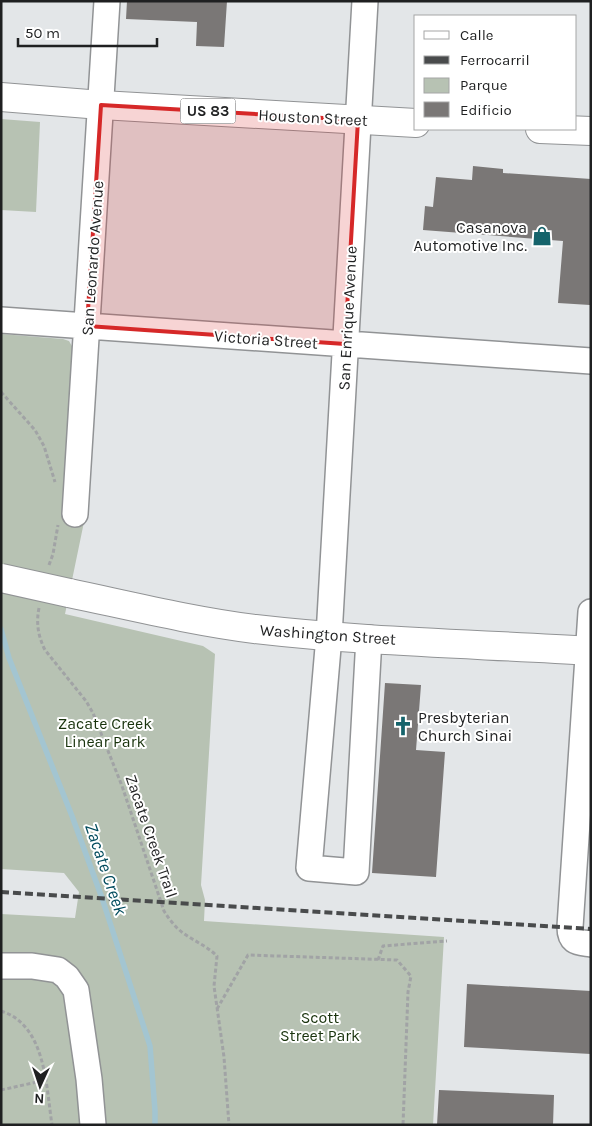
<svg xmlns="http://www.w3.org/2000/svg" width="592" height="1126" viewBox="0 0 592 1126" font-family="Karla,sans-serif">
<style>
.green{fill:#b7c2b3}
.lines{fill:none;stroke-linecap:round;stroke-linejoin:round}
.stream{stroke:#a3c5d1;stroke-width:5.5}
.building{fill:#7a7776}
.minor-casing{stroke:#919395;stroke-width:28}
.major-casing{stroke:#919395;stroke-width:30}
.path{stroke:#a1a3a5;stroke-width:3;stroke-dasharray:4 2.5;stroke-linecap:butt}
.minor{stroke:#fff;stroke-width:25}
.major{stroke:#fff;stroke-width:28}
.rail{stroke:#494b4c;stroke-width:4;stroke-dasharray:8 4;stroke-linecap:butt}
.major-bridge-casing{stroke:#919395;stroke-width:30;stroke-linecap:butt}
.major-bridge{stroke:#fff;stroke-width:28}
.marked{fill:#d62828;fill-opacity:0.2;stroke:#d62828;stroke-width:4;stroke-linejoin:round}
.labels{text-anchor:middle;stroke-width:4;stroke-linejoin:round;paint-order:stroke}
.shield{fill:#fff;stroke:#626364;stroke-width:1}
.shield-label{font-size:15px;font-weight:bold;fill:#1f2021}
.street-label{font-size:16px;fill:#1f2021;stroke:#fff}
.poi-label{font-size:16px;fill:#1f2021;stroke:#fff;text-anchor:end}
.park-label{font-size:16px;fill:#19330d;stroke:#fff}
.water-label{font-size:18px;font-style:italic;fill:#014b5d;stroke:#fff}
</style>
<rect width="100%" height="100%" fill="#e3e6e8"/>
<path class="green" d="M 1,119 L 40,122 L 36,212 L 1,210 Z
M 1,334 L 63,339 L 69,341 L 73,348 L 65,517 L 84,522 L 65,614 L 203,646 L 215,654 L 201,885 L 205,900 L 204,921 L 444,937 L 433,1125 L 1,1125 L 1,914 L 75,918 L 79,892 L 64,873 L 1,869 Z"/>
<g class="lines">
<path class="stream" d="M 1,629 L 9,658 L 72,816 L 102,898 L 150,1046 L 155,1111 L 155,1125"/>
</g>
<path class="building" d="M 127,1 L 227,1 L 224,47 L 196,46 L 197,22 L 126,19 Z
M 473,166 L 503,169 L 503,173 L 591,179 L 590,305 L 558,303 L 563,241 L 423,230 L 425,206 L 433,207 L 436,177 L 472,180 Z
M 385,683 L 421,685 L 416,750 L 445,752 L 436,877 L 372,873 Z
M 467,984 L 591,991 L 591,1054 L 464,1047 Z
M 439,1090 L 554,1095 L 553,1125 L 437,1125 Z"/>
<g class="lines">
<defs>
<path id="minor" d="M 365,1 L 329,636 L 309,868 L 356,872 L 369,638
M 1,320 L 591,361
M 75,514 L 107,1
M 591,612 L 570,927 C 570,943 578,942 591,944
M 1,966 L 32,966 L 58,970 L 67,977 L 76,990 L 89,1079 L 93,1125"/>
<path id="major" d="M 1,97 L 101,105 L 416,123
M 540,129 L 591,131
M 69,593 C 131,606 192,621 255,629 C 366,642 479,644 591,651"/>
</defs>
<use href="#minor" class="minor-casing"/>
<use href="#major" class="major-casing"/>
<path class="path" d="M 1,392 L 35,430 L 44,446 L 55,482
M 49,565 L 53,554 L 58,525
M 39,608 C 36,623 38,636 45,650 L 86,701 L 93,713 L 122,786 L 164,911 C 169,919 175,927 183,933 C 194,941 207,946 217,956 L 214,986 L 224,1057 L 229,1125
M 378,960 L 383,946 L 447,941
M 217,1009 L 248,955 L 397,960 L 411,976 L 408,992 L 403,1125
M 1,1011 C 46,1025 46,1086 52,1125
M 1,1090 L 46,1080"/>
<use href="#minor" class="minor"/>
<use href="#major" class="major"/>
<path class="rail" d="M 1,892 L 591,929"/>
<defs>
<path id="major-bridge" d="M 1,578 L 69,593"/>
</defs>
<use href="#major-bridge" class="major-bridge-casing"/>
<use href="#major-bridge" class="major-bridge"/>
</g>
<path class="marked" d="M 101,105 L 358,120 L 345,344 L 87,326 Z"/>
<defs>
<symbol id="shop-bare" viewBox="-9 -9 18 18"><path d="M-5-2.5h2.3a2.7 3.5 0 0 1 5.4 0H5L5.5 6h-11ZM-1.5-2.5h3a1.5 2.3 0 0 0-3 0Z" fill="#15636b" stroke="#fff" stroke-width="2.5" paint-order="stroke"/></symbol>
<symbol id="church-bare" viewBox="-9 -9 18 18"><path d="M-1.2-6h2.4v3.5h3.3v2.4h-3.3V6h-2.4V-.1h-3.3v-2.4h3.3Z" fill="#15636b" stroke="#fff" stroke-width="2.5" paint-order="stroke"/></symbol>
</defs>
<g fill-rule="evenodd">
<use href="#shop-bare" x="528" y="222" width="28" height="28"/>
<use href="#church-bare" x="389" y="712" width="28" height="28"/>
</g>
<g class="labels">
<rect class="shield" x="180.5" y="98.5" width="55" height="25" rx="4"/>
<g class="shield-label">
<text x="208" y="116">US 83</text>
</g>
<g class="street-label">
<text transform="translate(313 117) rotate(3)" y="6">Houston Street</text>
<text transform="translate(92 258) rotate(-86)" y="6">San Leonardo Avenue</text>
<text transform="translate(347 318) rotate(-87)" y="6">San Enrique Avenue</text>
<text transform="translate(266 339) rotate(4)" y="6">Victoria Street</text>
<text transform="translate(328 634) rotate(4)" y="6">Washington Street</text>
<text transform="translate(152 836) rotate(71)" y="6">Zacate Creek Trail</text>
</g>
<g class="poi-label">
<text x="527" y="233">Casanova<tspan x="527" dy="18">Automotive Inc.</tspan></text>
<text x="418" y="723" text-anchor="start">Presbyterian<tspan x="418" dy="18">Church Sinai</tspan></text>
</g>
<g class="park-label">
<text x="105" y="729">Zacate Creek<tspan x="105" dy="18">Linear Park</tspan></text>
<text x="320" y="1023">Scott<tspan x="320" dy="18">Street Park</tspan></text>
</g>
<g class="water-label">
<text transform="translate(106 869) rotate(71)" y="6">Zacate Creek</text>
</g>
</g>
<rect width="592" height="1126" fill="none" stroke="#1f2021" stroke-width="5"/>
<rect x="414" y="15" width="162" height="115" fill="#ffffff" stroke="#a5a6a6"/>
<rect x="424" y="31" width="25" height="8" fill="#ffffff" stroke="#a5a6a6"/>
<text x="460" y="40" font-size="15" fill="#1f2021">Calle</text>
<rect x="424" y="56" width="25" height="8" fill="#494b4c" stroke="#a5a6a6"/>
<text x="460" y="65" font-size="15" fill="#1f2021">Ferrocarril</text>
<rect x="424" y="78" width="25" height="15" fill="#b7c2b3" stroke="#a5a6a6"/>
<text x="460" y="90" font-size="15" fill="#1f2021">Parque</text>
<rect x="424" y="102" width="25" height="15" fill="#7a7776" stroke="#a5a6a6"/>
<text x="460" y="115" font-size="15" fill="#1f2021">Edificio</text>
<g transform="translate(40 1086) rotate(183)" stroke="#ffffff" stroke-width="4" paint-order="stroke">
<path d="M0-4L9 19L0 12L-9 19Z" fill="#1f2021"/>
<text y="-8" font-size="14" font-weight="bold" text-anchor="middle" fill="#1f2021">N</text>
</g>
<path d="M18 38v8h139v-8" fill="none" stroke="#1f2021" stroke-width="2.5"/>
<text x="25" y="38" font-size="15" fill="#1f2021" stroke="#ffffff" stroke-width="4" paint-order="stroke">50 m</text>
</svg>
